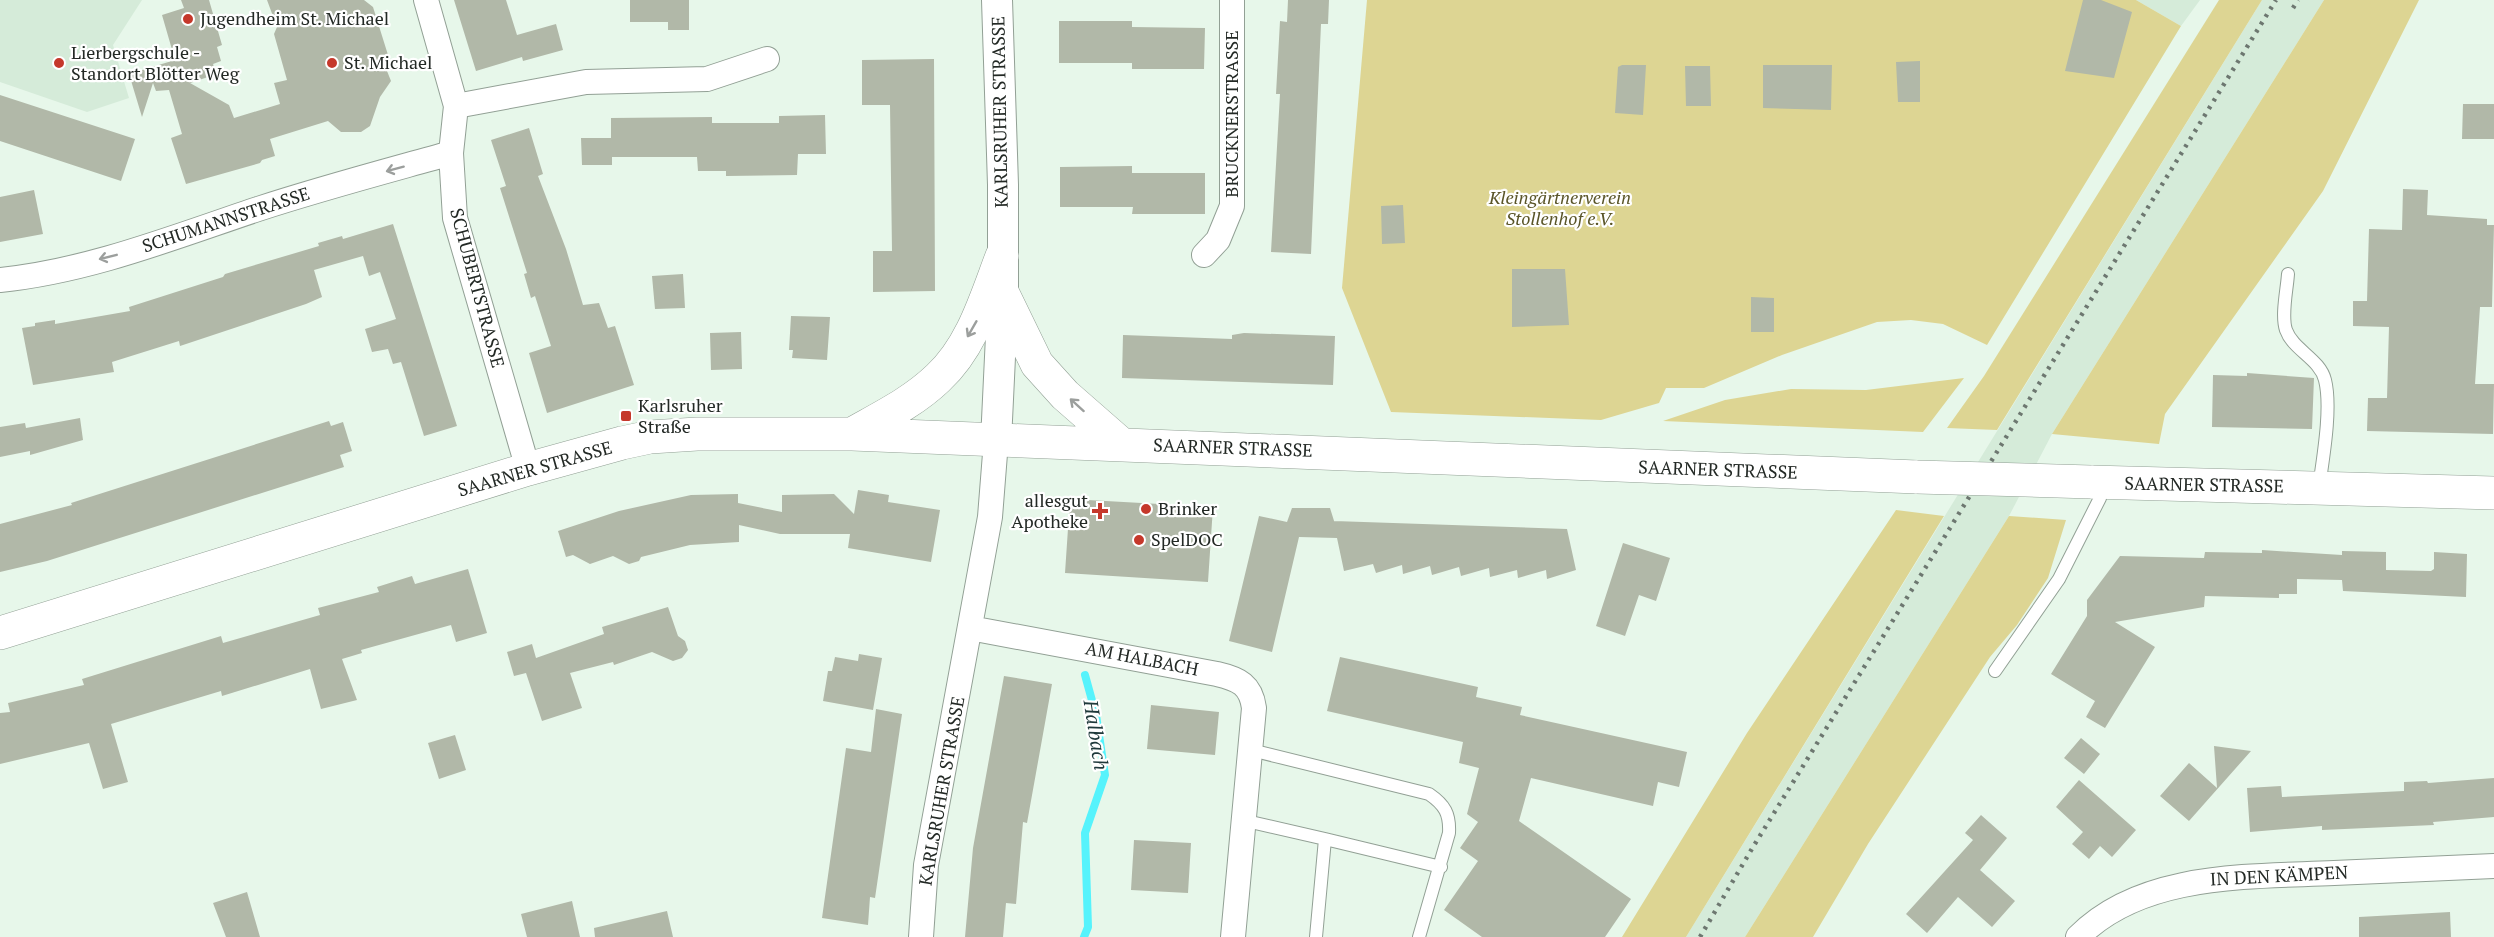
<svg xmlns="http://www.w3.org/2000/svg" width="2494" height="937" viewBox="0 0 2494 937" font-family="'PT Serif',serif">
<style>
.built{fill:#d5ebd9}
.green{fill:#ddd593}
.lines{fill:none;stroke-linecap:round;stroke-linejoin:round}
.stream{stroke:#56f3fc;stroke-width:8}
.building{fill:#b1b8a8}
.service-casing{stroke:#92a095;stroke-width:14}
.minor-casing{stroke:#92a095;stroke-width:26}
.tertiary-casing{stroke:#92a095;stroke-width:32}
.secondary-casing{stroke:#92a095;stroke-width:34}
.service{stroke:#fff;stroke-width:12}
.minor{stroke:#fff;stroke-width:24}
.tertiary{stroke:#fff;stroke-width:30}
.secondary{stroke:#fff;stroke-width:33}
.rail{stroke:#6d7770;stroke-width:4.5;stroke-dasharray:3 6;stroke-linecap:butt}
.secondary-bridge-casing{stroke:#92a095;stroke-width:34;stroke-linecap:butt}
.secondary-bridge{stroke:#fff;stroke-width:33}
.oneway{stroke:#9c9f9d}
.poi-dot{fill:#c5382b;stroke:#fff;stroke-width:2}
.labels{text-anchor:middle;stroke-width:4.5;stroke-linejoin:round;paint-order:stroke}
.poi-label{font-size:18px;fill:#232925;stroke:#fff;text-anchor:start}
.street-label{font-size:18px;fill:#232925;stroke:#fff}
.park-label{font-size:18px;font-style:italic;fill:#595427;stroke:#fff}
.water-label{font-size:20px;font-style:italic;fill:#1f393b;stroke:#fff}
</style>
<rect width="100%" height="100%" fill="#e7f7ea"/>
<path class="built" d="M 0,0 L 142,0 L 113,45 L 129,98 L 87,112 L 0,82 Z
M 2136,0 L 2200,0 L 2181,26 Z
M 2262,0 L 2324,0 L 2052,434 L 2009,516 L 1745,937 L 1686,937 Z"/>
<path class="green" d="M 1367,0 L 2136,0 L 2181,26 L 1987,345 L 1943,324 L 1911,320 L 1877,322 L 1782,355 L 1704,388 L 1666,388 L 1659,403 L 1601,420 L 1391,412 L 1342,288 Z
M 2219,0 L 2262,0 L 1997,430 L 1947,428 L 1984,376 Z
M 2324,0 L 2419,0 L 2323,191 L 2165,414 L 2159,444 L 2052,434 Z
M 1964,378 L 1923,432 L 1663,421 L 1725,400 L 1791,389 L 1866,390 Z
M 1896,510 L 1944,516 L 1686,937 L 1622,937 L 1747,733 Z
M 2009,516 L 2066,520 L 2048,578 L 2017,625 L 1990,657 L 1868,844 L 1813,937 L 1745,937 Z"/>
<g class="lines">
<path class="stream" d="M 1084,937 L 1088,927 L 1085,833 L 1105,775 L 1096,715 L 1085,675"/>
</g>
<path class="building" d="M 181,0 L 209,0 L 222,45 L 217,47 L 221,61 L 213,64 L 217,74 L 190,83 L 229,105 L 234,118 L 280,104 L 274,83 L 287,80 L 274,34 L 277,27 L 267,0 L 364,0 L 373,7 L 388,55 L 385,66 L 391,81 L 380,97 L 370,126 L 361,132 L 341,132 L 328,121 L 270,139 L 275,156 L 262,160 L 260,163 L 186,184 L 171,138 L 182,134 L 169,90 L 156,91 L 153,83 L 142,117 L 129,74 L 175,60 L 162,15 L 184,8 Z
M 454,0 L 506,0 L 517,35 L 556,24 L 563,50 L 523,61 L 522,57 L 476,71 Z
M 630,0 L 689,0 L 689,30 L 668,30 L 668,22 L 630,22 Z
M 1288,0 L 1329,0 L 1328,24 L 1321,24 L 1311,254 L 1271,252 L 1280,94 L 1276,94 L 1280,21 L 1287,22 Z
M 2083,0 L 2101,0 L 2132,12 L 2114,78 L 2065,71 Z
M 1059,21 L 1132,21 L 1132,27 L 1205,28 L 1204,69 L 1132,69 L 1132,63 L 1059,63 Z
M 934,59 L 935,291 L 873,292 L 873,251 L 892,251 L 890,105 L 862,105 L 862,60 Z
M 1920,61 L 1920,102 L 1898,102 L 1896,62 Z
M 1622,65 L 1646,65 L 1643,115 L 1615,113 L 1618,67 Z
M 1763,65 L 1832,65 L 1831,110 L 1763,108 Z
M 1685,66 L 1710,66 L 1711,106 L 1686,106 Z
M 0,95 L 135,139 L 121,181 L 0,141 Z
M 2463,104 L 2494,104 L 2494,139 L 2462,139 Z
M 825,115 L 826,154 L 798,154 L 797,175 L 726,176 L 726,171 L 698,171 L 697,157 L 612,157 L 612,165 L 582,165 L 581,138 L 611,138 L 611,118 L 712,117 L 712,123 L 779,123 L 779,116 Z
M 529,128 L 543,174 L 538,176 L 566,249 L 583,305 L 599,303 L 608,328 L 615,326 L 634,385 L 547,413 L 529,353 L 551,346 L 535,296 L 531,298 L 524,274 L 527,273 L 500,188 L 506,186 L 491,140 Z
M 1132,166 L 1132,173 L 1205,173 L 1205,214 L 1132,214 L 1133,207 L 1060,207 L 1060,167 Z
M 2403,189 L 2428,190 L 2427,215 L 2487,219 L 2487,225 L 2494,225 L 2492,307 L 2480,307 L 2475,384 L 2494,384 L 2493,434 L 2367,431 L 2368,398 L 2387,398 L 2389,327 L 2353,326 L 2353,301 L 2367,301 L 2369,229 L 2402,230 Z
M 34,190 L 43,234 L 0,242 L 0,197 Z
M 1403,205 L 1405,243 L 1382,244 L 1381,206 Z
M 393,224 L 457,426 L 424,436 L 401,362 L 393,364 L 388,349 L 372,352 L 365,329 L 396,319 L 380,272 L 369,276 L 363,256 L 314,270 L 322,297 L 306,304 L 180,346 L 179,341 L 112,362 L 114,372 L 33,385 L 22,328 L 35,326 L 35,323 L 55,320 L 55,324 L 130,311 L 129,307 L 223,277 L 225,274 L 319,246 L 318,243 L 342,236 L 343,239 Z
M 1512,269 L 1565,269 L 1569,325 L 1512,327 Z
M 683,274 L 685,308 L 655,309 L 652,276 Z
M 1751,297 L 1774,298 L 1774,332 L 1751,332 Z
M 791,316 L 830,317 L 827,360 L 792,358 L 793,350 L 789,350 Z
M 741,332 L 742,369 L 711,370 L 710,333 Z
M 1244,333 L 1335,336 L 1333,385 L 1122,378 L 1123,335 L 1232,339 L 1232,335 Z
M 2247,373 L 2314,378 L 2312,429 L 2212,427 L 2213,375 L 2247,376 Z
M 80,418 L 83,440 L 30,455 L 30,451 L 0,457 L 0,427 L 25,423 L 26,428 Z
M 329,421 L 331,426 L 343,422 L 352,451 L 340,455 L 344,467 L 47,561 L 0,572 L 0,524 L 72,505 L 71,503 Z
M 858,490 L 889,495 L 888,502 L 940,510 L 931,562 L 848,548 L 850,534 L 780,534 L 739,525 L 739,542 L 690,545 L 641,557 L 639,561 L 629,564 L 613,556 L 590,564 L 573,555 L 566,557 L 558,531 L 619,511 L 691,495 L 738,494 L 738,503 L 782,512 L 782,495 L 834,494 L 854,514 Z
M 1070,499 L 1213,507 L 1208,582 L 1065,573 Z
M 1292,508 L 1330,508 L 1335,524 L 1334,521 L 1567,529 L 1576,570 L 1547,579 L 1546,570 L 1518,578 L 1517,570 L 1490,577 L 1489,568 L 1461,576 L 1459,567 L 1432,575 L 1430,566 L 1403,574 L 1402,565 L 1376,573 L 1373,564 L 1344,571 L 1337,538 L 1299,537 L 1272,652 L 1229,641 L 1259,516 L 1287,522 Z
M 1623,543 L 1670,558 L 1656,601 L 1639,595 L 1625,636 L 1596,626 Z
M 2262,550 L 2342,555 L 2342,551 L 2386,552 L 2386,570 L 2431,571 L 2434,569 L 2434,552 L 2467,554 L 2466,597 L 2343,591 L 2342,580 L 2297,579 L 2297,594 L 2279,594 L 2279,598 L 2205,596 L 2204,607 L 2115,622 L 2155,647 L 2105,728 L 2086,717 L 2095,701 L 2051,674 L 2087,616 L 2087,600 L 2120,556 L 2204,558 L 2205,552 L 2262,553 Z
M 468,569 L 487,633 L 456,642 L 451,625 L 361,650 L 362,653 L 342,659 L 357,700 L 321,709 L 310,669 L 222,696 L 221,691 L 111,724 L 128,782 L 103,789 L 89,743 L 0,764 L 0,713 L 10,712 L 8,703 L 84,685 L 82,679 L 221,636 L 223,643 L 320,615 L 318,608 L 379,592 L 377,587 L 412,576 L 415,584 Z
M 668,607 L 678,636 L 685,641 L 688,650 L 682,658 L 673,661 L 652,652 L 614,665 L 613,662 L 570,673 L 582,708 L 542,721 L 526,673 L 514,676 L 507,652 L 532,644 L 536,658 L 604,634 L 602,627 Z
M 859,654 L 882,658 L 873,710 L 823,701 L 828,671 L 832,671 L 835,657 L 858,661 Z
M 1340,657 L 1478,687 L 1476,697 L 1522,707 L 1520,715 L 1687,752 L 1679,787 L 1658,782 L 1653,806 L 1531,778 L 1519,821 L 1631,899 L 1605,937 L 1482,937 L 1444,910 L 1478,861 L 1460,848 L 1478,822 L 1467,814 L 1479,768 L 1459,763 L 1463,742 L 1327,711 Z
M 1004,676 L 1052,684 L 1027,823 L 1023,822 L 1016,904 L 1006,903 L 1003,937 L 965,937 L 973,848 Z
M 1151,705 L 1219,712 L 1215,755 L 1147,749 Z
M 876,709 L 902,714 L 875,898 L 870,897 L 868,925 L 822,918 L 846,748 L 871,752 Z
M 455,735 L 466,770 L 439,779 L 428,743 Z
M 2081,738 L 2100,754 L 2084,774 L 2064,758 Z
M 2214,746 L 2251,751 L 2189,821 L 2160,796 L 2189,763 L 2217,788 Z
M 2494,778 L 2494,817 L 2433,822 L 2434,825 L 2322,830 L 2322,826 L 2250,832 L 2247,788 L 2281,786 L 2282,797 L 2404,791 L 2404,782 L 2427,781 L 2428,783 Z
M 2079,780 L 2136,830 L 2112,857 L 2100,846 L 2089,859 L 2072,844 L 2083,832 L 2056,807 Z
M 1981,815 L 2007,838 L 1980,870 L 2015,901 L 1992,927 L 1958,897 L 1927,933 L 1906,914 L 1973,840 L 1965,833 Z
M 1134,840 L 1191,843 L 1188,893 L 1131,890 Z
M 247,892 L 260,937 L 226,937 L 213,903 Z
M 572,901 L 580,937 L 527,937 L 521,914 Z
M 667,911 L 673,937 L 595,937 L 594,928 Z
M 2450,912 L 2451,937 L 2359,937 L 2359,917 Z"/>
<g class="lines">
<defs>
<path id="service" d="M 2288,274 C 2287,290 2281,315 2286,330 C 2293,350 2320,359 2325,380 C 2332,408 2323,458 2319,487
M 1995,671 L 2059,579 L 2100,498 L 2102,484
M 1251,750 L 1429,794 C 1445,805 1450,814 1449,833 L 1419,937
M 1242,820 L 1325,839 L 1316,937
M 1325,839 L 1441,867"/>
<path id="minor" d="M 426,0 L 456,106 L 451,153 L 455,218 L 528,469
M 456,106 L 586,82 L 707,79 L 767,59
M 1204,255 L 1218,240 L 1232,206 L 1232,0
M 0,280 C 89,271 174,237 258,209 C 322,188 387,171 451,153
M 970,628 L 1217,674 C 1239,679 1251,685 1254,708 L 1233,937
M 921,937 L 926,865 L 990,517 L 996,441
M 2078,937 C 2142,872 2250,877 2334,873 C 2387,871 2441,868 2494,866"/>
<path id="tertiary" d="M 996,441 L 1003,294 L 1003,185 L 997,0"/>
<path id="secondary" d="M 1003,294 L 1037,364 L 1065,395 L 1121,444
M 852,434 C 882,417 913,402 938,378 C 972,347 986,298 1002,256
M 2091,482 L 2494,493
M 0,633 L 528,469 L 622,443 L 650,437 L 697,434 L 852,434 L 1917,477"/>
</defs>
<use href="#service" class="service-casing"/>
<use href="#minor" class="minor-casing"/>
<use href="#tertiary" class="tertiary-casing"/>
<use href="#secondary" class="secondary-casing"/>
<use href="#service" class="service"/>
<use href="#minor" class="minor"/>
<use href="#tertiary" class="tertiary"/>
<use href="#secondary" class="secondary"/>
<path class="rail" d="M 2293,8 L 2298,0
M 1700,937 L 1753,847 L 2276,0"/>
<defs>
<path id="secondary-bridge" d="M 1917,477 L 2091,482"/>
</defs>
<use href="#secondary-bridge" class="secondary-bridge-casing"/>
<use href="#secondary-bridge" class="secondary-bridge"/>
</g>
<defs><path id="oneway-shaft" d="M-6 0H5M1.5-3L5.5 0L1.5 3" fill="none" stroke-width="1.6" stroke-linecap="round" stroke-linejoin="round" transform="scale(1.5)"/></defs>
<g class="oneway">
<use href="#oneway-shaft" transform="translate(395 169) rotate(165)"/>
<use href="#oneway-shaft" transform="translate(108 257) rotate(166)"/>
<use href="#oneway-shaft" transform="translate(972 329) rotate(120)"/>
<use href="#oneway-shaft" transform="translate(1077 405) rotate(-138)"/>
</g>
<g class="poi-dot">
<circle cx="188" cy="19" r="6"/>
<circle cx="59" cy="63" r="6"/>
<circle cx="332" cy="63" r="6"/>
<rect x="620" y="410" width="12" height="12" rx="3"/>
<circle cx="1146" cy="509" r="6"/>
<path d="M1097 502h6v6h6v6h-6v6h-6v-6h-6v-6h6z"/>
<circle cx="1139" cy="540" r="6"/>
</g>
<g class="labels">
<g class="poi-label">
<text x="200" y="25">Jugendheim St. Michael</text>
<text x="71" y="59">Lierbergschule -<tspan x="71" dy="21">Standort Blötter Weg</tspan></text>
<text x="344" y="69">St. Michael</text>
<text x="638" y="412">Karlsruher<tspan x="638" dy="21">Straße</tspan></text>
<text x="1088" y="507" text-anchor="end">allesgut<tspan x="1088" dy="21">Apotheke</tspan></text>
<text x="1158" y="515">Brinker</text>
<text x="1151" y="546">SpelDOC</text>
</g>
<g class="street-label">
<text transform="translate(1000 112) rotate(-91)" y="6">KARLSRUHER STRASSE</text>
<text transform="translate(1232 114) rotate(-90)" y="6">BRUCKNERSTRASSE</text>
<text transform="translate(226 220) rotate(-18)" y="6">SCHUMANNSTRASSE</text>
<text transform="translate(477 288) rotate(75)" y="6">SCHUBERTSTRASSE</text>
<text transform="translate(1233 448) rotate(2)" y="6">SAARNER STRASSE</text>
<text transform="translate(535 469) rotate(-16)" y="6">SAARNER STRASSE</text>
<text transform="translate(1718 470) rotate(2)" y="6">SAARNER STRASSE</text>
<text transform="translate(2204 485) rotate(1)" y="6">SAARNER STRASSE</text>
<text transform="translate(1142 659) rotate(11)" y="6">AM HALBACH</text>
<text transform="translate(942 791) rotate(-80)" y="6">KARLSRUHER STRASSE</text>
<text transform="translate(2279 876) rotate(-3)" y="6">IN DEN KÄMPEN</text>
</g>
<g class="park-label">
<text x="1560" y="204">Kleingärtnerverein<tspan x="1560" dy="21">Stollenhof e.V.</tspan></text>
</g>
<g class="water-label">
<text transform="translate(1096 735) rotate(81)" y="7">Halbach</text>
</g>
</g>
</svg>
